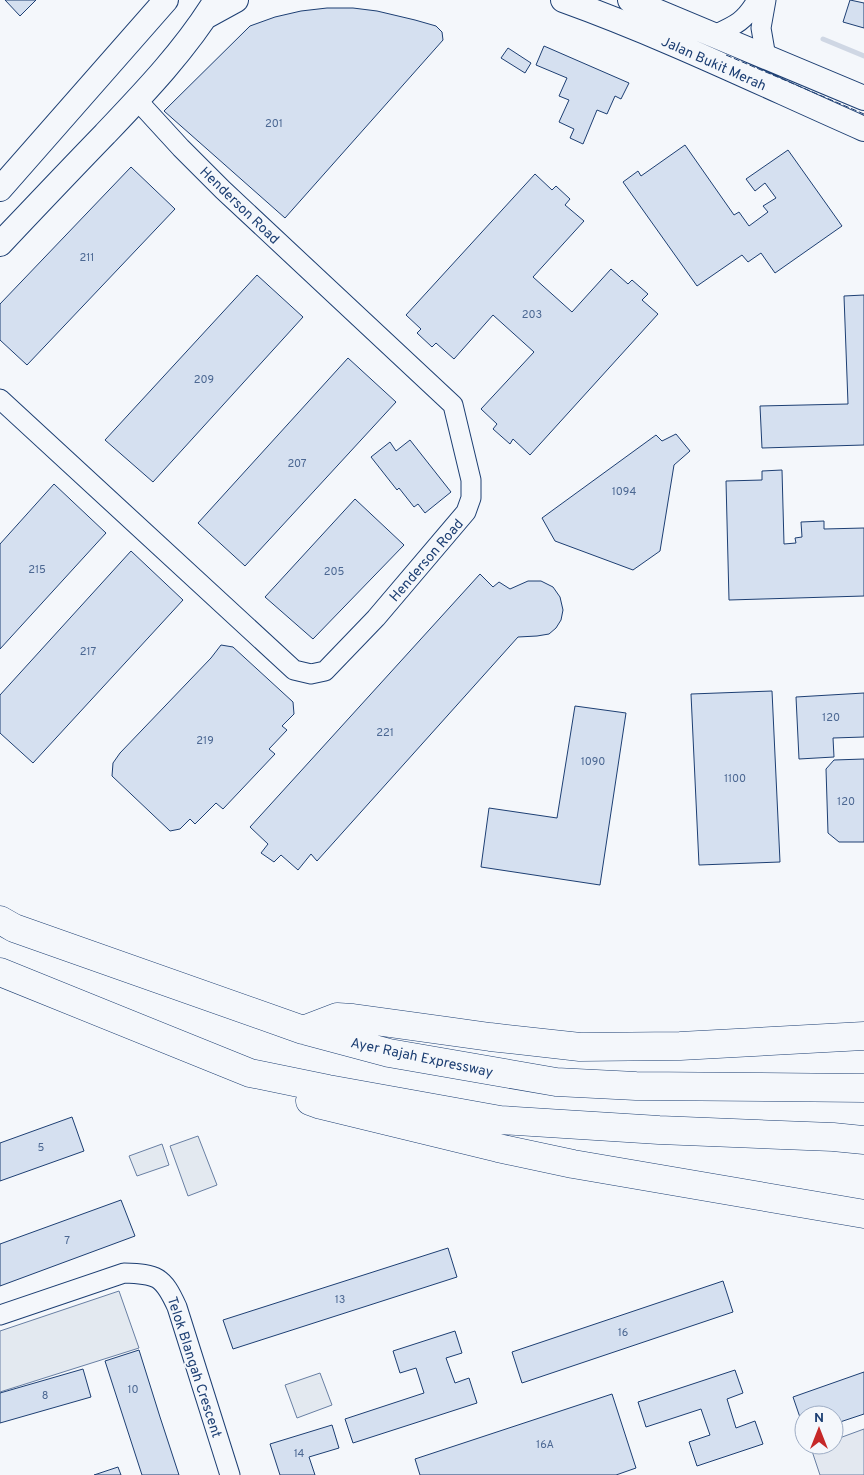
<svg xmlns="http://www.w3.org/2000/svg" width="864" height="1475" viewBox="0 0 864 1475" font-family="Overpass,sans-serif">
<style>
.green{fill:#e3e9f0;stroke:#687fa3}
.parking{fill:#e3e8f0;stroke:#687fa3}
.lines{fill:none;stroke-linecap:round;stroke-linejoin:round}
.stream{stroke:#cfd7e4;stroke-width:5}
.building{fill:#d5e0f0;stroke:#1d3f73}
.minor-casing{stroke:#1d3f73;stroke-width:21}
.major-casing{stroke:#1d3f73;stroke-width:26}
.highway-casing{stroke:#1d3f73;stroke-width:29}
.minor{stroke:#f4f7fb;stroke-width:19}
.major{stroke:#f4f7fb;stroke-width:24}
.highway{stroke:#f4f7fb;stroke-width:28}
.fence{stroke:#1d3f73;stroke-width:1;stroke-dasharray:6 2.5;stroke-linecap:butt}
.labels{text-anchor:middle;stroke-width:4;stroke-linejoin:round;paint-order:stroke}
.number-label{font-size:11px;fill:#4b6792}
.street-label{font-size:14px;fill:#1d3f73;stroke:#f4f7fb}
</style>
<rect width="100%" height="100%" fill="#f4f7fb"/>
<path class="green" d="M 198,1136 L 217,1185 L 188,1196 L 170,1146 Z
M 162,1144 L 169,1165 L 137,1176 L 129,1156 Z
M 119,1291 L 139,1348 L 0,1392 L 0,1331 Z
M 320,1373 L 332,1405 L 297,1418 L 285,1385 Z"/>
<path class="parking" d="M 864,1429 L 864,1475 L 820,1475 L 811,1448 L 818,1445 L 834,1445 L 834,1440 Z"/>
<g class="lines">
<path class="stream" d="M 823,39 L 864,56"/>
</g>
<path class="building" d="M 5,0 L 36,0 L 20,16 Z
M 850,0 L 864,3 L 864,28 L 843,22 Z
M 327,8 L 353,8 L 377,11 L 415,20 L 436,26 L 442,32 L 443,40 L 285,218 L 164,111 L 250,26 L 275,17 L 301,11 Z
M 544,46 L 629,83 L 621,99 L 615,96 L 607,114 L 597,110 L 583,144 L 570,138 L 574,129 L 559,122 L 569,100 L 559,96 L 567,78 L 536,65 Z
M 508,48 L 531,63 L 525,73 L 501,58 Z
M 685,145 L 734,215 L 739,212 L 749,226 L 768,212 L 763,206 L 776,198 L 765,183 L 755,191 L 746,179 L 788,150 L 842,226 L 775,273 L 761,253 L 748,262 L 742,255 L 697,286 L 623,182 L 638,171 L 641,176 Z
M 131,167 L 175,209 L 27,365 L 0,340 L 0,304 Z
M 535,174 L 552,190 L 556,186 L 570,199 L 565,205 L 584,221 L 533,277 L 572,312 L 611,269 L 628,284 L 632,280 L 648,294 L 642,300 L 658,314 L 530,455 L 513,439 L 510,444 L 493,429 L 497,424 L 481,409 L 534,352 L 493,315 L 454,359 L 436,343 L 432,347 L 417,333 L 421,329 L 406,315 Z
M 257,275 L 303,317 L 153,482 L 105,440 Z
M 864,295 L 864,445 L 762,448 L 760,406 L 848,404 L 844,296 Z
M 348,358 L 396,402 L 245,566 L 198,523 Z
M 676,434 L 690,451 L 674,465 L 660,551 L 633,570 L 555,541 L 542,518 L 656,435 L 662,441 Z
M 410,440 L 451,492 L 425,513 L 418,504 L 414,507 L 399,488 L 397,490 L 371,457 L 390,442 L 396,451 Z
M 782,470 L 784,544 L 796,543 L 795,538 L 802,537 L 801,522 L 824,521 L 824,529 L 864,528 L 864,596 L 729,600 L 726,481 L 762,480 L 762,471 Z
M 54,484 L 106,533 L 0,649 L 0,544 Z
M 355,499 L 404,545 L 313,639 L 265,597 Z
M 131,551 L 183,600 L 33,763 L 0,733 L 0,695 Z
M 480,574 L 493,587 L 499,582 L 510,589 L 528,581 L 541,581 L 553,587 L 560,597 L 563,610 L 561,620 L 556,628 L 549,634 L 537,636 L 518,637 L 317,861 L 311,854 L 298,870 L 281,855 L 274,862 L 261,853 L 268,844 L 250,827 Z
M 221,645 L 233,647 L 293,702 L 294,714 L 282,726 L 287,730 L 269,749 L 275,754 L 223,809 L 216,803 L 195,824 L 190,819 L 180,829 L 170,831 L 112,776 L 113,763 L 120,753 L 211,658 Z
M 772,691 L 780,862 L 699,865 L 691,694 Z
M 864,693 L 864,737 L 833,738 L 834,757 L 799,759 L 796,697 Z
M 575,706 L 626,713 L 600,885 L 481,867 L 489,808 L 557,818 Z
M 864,759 L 864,842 L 839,842 L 828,833 L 826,769 L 834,760 Z
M 72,1117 L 84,1151 L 0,1181 L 0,1143 Z
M 121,1200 L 135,1236 L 0,1286 L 0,1244 Z
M 448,1248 L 457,1277 L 233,1349 L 223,1320 Z
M 723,1281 L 733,1312 L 522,1383 L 512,1352 Z
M 455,1331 L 462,1353 L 446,1358 L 455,1383 L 469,1378 L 477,1403 L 353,1443 L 345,1419 L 424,1393 L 416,1368 L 400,1373 L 393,1351 Z
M 139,1350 L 160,1417 L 179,1475 L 142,1475 L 105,1361 Z
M 83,1369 L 91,1397 L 0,1423 L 0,1393 Z
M 735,1370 L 743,1393 L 727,1399 L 736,1428 L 755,1421 L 763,1444 L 697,1466 L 689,1442 L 710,1435 L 701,1409 L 646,1427 L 638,1402 Z
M 864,1372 L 864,1414 L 834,1424 L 834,1415 L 804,1415 L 804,1429 L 793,1397 Z
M 612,1394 L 636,1468 L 616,1475 L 420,1475 L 415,1459 Z
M 332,1425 L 339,1448 L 309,1457 L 315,1475 L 280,1475 L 270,1444 Z
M 118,1467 L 121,1475 L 94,1475 Z"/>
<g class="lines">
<defs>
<path id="minor" d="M 714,35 C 736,25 745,21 757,0
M 766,57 L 761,28 L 766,0
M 0,399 L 294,670 L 311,674 L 325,671 L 376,618 L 466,512 L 471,498 L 471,480 L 453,405 L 223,190 L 181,148 L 137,100
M 0,1315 L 124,1273 C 157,1274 163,1276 177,1307 L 230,1475"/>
<path id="major" d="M 563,0 C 666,37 764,85 864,129
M 630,0 L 864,98
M 205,17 L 236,0
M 0,189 L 166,0
M 0,244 C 35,207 70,170 105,134 C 145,92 186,49 216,0"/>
<path id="highway" d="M 0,920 L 14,928 L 303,1030 L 389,1053 L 556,1082 L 636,1086 L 864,1088
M 0,972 L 250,1073 L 328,1089 L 500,1120 L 659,1130 L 833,1137 L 864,1140
M 303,1030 L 337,1017 L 353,1018 L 490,1037 L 580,1047 L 680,1046 L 864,1036
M 310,1101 L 321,1105 L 498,1148 L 573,1164 L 864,1214"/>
</defs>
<use href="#minor" class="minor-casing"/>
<use href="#major" class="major-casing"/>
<use href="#highway" class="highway-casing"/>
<use href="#minor" class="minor"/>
<use href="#major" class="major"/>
<use href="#highway" class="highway"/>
<path class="fence" d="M 726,55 L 864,114"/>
</g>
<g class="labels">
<g class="number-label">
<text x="274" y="127">201</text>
<text x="87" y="261">211</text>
<text x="532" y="318">203</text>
<text x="204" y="383">209</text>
<text x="297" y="467">207</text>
<text x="624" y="495">1094</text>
<text x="37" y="573">215</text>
<text x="334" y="575">205</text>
<text x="88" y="655">217</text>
<text x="831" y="721">120</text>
<text x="385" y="736">221</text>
<text x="205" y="744">219</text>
<text x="593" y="765">1090</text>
<text x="735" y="782">1100</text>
<text x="846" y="805">120</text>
<text x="41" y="1151">5</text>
<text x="67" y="1244">7</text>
<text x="340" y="1303">13</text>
<text x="623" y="1336">16</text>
<text x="133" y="1393">10</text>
<text x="45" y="1399">8</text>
<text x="545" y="1448">16A</text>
<text x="299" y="1457">14</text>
</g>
<g class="street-label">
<text transform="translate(714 63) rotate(24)" y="5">Jalan Bukit Merah</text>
<text transform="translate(240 205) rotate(44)" y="5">Henderson Road</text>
<text transform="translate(426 560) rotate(-49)" y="5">Henderson Road</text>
<text transform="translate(422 1057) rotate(12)" y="5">Ayer Rajah Expressway</text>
<text transform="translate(195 1367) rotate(72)" y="5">Telok Blangah Crescent</text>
</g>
</g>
<g transform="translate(819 1430)"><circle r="24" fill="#f4f7fb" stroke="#9eadc5"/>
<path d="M0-4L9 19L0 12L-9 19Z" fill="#c62828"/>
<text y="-8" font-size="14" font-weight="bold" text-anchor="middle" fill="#1d3f73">N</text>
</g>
</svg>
